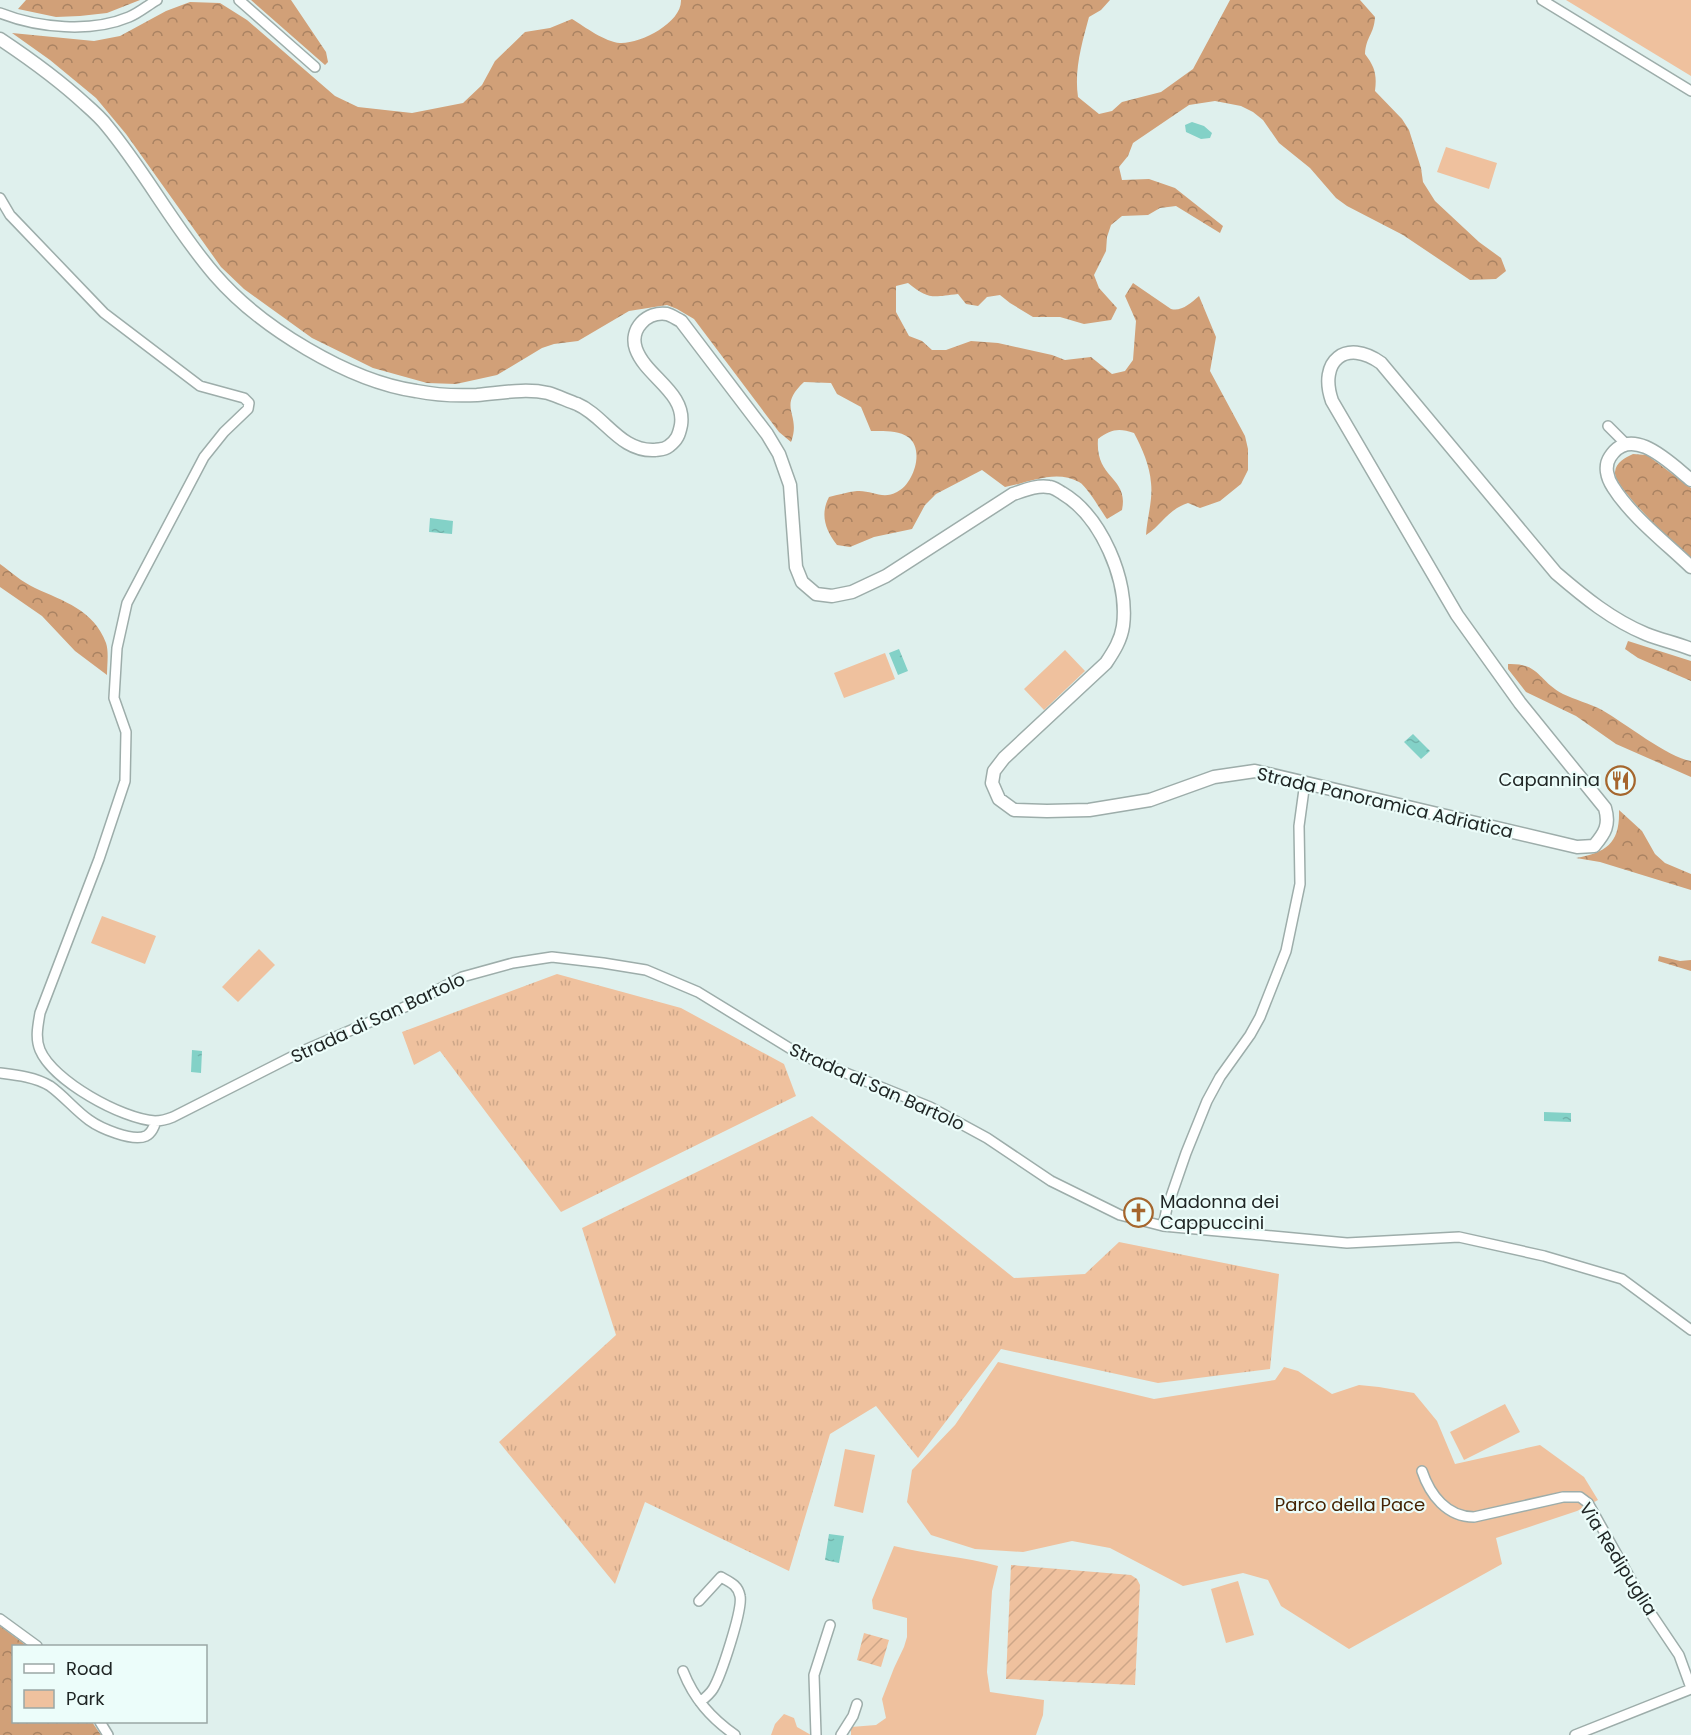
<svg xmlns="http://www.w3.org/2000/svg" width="1691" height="1735" viewBox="0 0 1691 1735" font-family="Poppins,sans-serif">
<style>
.grass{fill:url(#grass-tufts)}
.forest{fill:url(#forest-crowns)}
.park{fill:#efc19e}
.garden{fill:url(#garden-furrows)}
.water{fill:url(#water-ripples)}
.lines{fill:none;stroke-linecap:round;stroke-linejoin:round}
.minor-casing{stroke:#9dadaa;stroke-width:12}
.tertiary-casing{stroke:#9dadaa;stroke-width:15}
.minor{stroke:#fff;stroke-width:9}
.tertiary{stroke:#fff;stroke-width:12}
.labels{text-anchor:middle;stroke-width:4.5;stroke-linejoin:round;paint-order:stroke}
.poi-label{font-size:18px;fill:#202625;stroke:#ecfdfa;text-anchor:end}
.street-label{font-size:18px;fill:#202625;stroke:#ecfdfa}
.park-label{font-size:18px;fill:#442303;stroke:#ecfdfa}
</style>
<defs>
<pattern id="grass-tufts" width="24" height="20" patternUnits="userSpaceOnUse" patternTransform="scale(1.5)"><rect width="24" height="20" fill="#efc19e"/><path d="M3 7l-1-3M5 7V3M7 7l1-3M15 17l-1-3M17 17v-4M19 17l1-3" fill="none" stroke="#cda688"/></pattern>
<pattern id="forest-crowns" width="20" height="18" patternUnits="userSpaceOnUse" patternTransform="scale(1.5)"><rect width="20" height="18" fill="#d1a078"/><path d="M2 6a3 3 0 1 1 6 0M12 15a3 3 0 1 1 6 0" fill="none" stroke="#a98262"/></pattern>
<pattern id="garden-furrows" width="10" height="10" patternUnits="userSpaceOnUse" patternTransform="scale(1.5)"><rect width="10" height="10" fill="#efc19e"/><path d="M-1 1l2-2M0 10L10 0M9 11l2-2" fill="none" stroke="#cda688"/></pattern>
<pattern id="water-ripples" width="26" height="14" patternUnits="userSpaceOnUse" patternTransform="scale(1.5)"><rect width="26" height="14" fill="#83d1c7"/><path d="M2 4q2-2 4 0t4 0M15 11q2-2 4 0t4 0" fill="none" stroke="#71b3ab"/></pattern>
</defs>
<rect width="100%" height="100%" fill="#dff0ed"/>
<path class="grass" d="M 557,974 L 681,1008 L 784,1064 L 796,1096 L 561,1212 L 440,1051 L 414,1065 L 402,1032 Z
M 812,1116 L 1014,1278 L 1085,1274 L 1119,1242 L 1279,1274 L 1270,1369 L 1158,1383 L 1001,1349 L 918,1458 L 876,1406 L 830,1434 L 789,1571 L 645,1502 L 615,1584 L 499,1442 L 616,1335 L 582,1228 Z"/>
<path class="forest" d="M 26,0 L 140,0 L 107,13 L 80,16 L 56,17 L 18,9 Z
M 251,0 L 291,0 L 326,52 L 328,62 L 325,65 Z
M 681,0 L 1110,0 L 1101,10 L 1089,17 C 1082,43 1074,70 1078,97 L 1099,114 L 1112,111 L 1122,102 L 1161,92 L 1193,69 L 1230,0 L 1360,0 L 1375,17 C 1374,35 1366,36 1365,54 C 1375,67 1377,75 1375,91 L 1402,119 L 1409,130 L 1421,168 L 1423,182 L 1435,201 L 1479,242 L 1501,258 L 1506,271 L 1496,279 L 1470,280 L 1403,235 L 1347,206 L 1336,198 L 1310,168 L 1279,143 L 1263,120 L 1253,112 L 1241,106 L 1215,101 L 1189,105 L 1133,143 L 1128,156 L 1119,167 L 1122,180 L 1149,179 L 1175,188 L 1223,226 L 1220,233 L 1176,206 L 1160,208 L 1148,215 L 1122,216 L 1111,225 L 1107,237 L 1106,251 L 1094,275 L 1099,288 L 1117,308 L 1111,320 L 1084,324 L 1060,317 L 1033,317 L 1010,303 L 1000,295 L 987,297 L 978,306 L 966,304 L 958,294 C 932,297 929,300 908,283 L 896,286 L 896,312 L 909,336 L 922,341 L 932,350 L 946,350 L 971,341 L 998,343 L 1052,355 L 1065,360 L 1091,357 L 1112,374 L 1125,371 L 1133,360 L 1136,321 L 1125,296 L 1133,283 L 1171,309 C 1181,312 1191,303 1199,296 L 1216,337 L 1210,371 L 1245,436 L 1248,449 L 1248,470 L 1241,484 L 1220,501 L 1200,508 L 1188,503 C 1167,510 1163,524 1146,535 C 1147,518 1153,500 1151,483 C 1150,466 1142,448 1134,433 C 1119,428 1111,429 1098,439 C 1095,480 1129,476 1122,510 L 1107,519 C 1101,511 1087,486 1079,482 C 1055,469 1029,483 1005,487 L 982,470 L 936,494 L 925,505 L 912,529 L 874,537 L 850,547 L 837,545 C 825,530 820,514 829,497 C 838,495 847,492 857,491 C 872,490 882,500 897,492 C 914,484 925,449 908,437 C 898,430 883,431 871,431 L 861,407 L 837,394 L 831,383 L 804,382 C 776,408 802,413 791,442 L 779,432 L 694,319 L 677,309 L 667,305 L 629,311 L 578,341 L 554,344 L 542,348 L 497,375 L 456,384 L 427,383 L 373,368 L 312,338 L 244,289 L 221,267 L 126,134 L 96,98 L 50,60 L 12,33 L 94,41 L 120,36 L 166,11 L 190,2 L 220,3 L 247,20 L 335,96 L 358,107 L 412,113 L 463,103 L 482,85 L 495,61 L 525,32 L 550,28 L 572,19 C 585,27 605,42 620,43 C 640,44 682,23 681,0 Z
M 1633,454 L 1647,455 L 1691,488 L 1691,560 C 1678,547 1613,487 1615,472 C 1616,462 1625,458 1633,454 Z
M 0,564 C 11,572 22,582 35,588 C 63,601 94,610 106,643 C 109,652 107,665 107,675 L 75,651 L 42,616 L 0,587 Z
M 1628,641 L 1691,661 L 1691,681 L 1638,658 L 1625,649 Z
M 1508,664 C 1540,663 1538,681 1563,694 C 1575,700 1589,703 1602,710 C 1625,723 1667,757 1691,761 L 1691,777 L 1616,744 L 1576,716 L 1526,692 L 1508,669 Z
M 1619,810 L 1642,831 L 1655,854 L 1665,863 L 1691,874 L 1691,890 L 1600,862 L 1576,858 C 1607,852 1620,843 1619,810 Z
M 1659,956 L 1680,961 L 1691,960 L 1691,971 L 1658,961 Z
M 0,1626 L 27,1646 L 14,1646 L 14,1722 L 92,1722 L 101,1735 L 0,1735 Z"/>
<path class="park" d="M 1566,0 L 1691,0 L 1691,76 Z
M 1446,147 L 1497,163 L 1489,189 L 1437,172 Z
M 1065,650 L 1085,671 L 1044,710 L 1024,689 Z
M 885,653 L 895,679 L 844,698 L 834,673 Z
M 102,916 L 156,936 L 145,964 L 91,943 Z
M 259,949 L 275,965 L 238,1002 L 222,987 Z
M 998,1362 L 1154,1399 L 1275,1380 L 1284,1367 L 1298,1371 L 1332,1394 L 1359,1385 L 1379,1387 L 1414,1393 L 1437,1421 L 1455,1464 L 1540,1445 L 1584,1477 L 1598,1500 L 1577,1511 L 1496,1538 L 1502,1564 L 1349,1649 L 1281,1606 L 1268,1580 L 1243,1573 L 1183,1586 L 1110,1548 L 1072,1541 L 1023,1552 L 975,1549 L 931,1535 L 907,1502 L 912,1470 L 955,1425 Z
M 1505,1404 L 1520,1432 L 1464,1460 L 1450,1432 Z
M 845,1449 L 875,1455 L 863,1513 L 834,1506 Z
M 894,1546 C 928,1555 964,1556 998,1566 L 992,1591 L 987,1672 L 990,1692 L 1044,1700 L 1043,1715 L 1036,1735 L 851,1735 L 851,1727 L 876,1725 L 886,1718 L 882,1699 L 894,1668 L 904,1647 L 907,1637 L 907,1618 L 873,1609 L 872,1600 Z
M 1238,1581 L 1254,1635 L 1226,1643 L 1211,1589 Z
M 784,1714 L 794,1718 L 797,1727 L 811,1735 L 771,1735 L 775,1724 Z"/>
<path class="garden" d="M 1011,1565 L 1131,1575 L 1137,1579 L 1140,1585 L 1135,1685 L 1006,1679 Z
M 864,1633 L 889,1640 L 881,1667 L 857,1660 Z"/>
<path class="water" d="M 1192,122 L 1204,126 L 1212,133 L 1210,138 L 1201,139 L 1186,132 L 1185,125 Z
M 430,518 L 453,521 L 452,534 L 429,532 Z
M 899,649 L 908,671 L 898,675 L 889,653 Z
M 1413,734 L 1430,751 L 1421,759 L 1404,742 Z
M 192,1050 L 202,1051 L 201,1073 L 191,1072 Z
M 1544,1112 L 1571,1113 L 1571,1122 L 1544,1121 Z
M 829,1534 L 844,1536 L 839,1563 L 825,1560 Z"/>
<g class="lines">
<defs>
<path id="minor" d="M 239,0 L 315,67
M 1542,0 L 1691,91
M 0,13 C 38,28 91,33 129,17 C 139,13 148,5 157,0
M 0,198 L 10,215 L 104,313 L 200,386 L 244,398 L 249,403 L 248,409 L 224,432 L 204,457 L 127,603 L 117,648 L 114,698 L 126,732 L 125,781 L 99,859 L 40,1013 C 38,1025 35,1038 40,1050 C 53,1081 122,1119 155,1121 C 161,1121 168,1119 173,1117 L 305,1050 L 407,1006 L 462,977 L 513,963 L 552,957 L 603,963 L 646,970 L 698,992 L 799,1054 L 930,1107 L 987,1138 L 1051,1181 L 1120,1215 L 1163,1226 L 1347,1243 L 1459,1237 L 1544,1256 L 1622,1279 L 1691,1330
M 1608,426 L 1626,444
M 0,1073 C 16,1075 35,1077 50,1086 C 64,1096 75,1110 89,1120 C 100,1128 132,1142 146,1136 C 152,1133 154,1127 156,1121
M 1163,1226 L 1167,1208 L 1186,1153 L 1207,1101 L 1220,1077 L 1250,1035 L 1260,1017 L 1286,951 L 1300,884 L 1299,826 L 1305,782
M 1422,1471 C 1430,1495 1447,1517 1474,1517 L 1563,1497 L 1580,1497 L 1588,1503 L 1644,1603 L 1679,1655 L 1691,1688
M 699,1601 L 721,1577 C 730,1582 738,1585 740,1596 C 743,1609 721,1676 713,1689 C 710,1694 705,1698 700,1702
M 0,1619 L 37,1646
M 683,1671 C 694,1699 711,1718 735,1735
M 100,1722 L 108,1735
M 816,1735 L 814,1675 L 830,1625
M 841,1735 L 853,1716 L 857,1704
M 1575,1735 L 1691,1689"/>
<path id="tertiary" d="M 0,39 C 30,59 59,80 85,104 C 93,111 101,118 107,126 C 146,173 175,229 215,275 C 260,327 348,381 416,391 C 436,395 457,396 477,395 C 501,393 525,388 548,393 C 558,396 568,401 577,404 C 605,416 620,452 655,450 C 660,449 664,450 669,446 C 677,440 679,435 681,425 C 686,392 646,377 636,349 C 629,329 647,311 667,314 C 671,315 677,319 681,321 L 767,434 L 779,454 L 790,485 L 796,567 L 802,582 L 816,594 L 832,596 L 852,592 L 886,576 L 1013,494 C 1025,490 1037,485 1049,487 C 1054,487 1058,491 1062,493 C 1101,516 1129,580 1123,626 C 1121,640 1114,651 1106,663 L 1004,758 L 994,771 L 992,783 L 999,799 L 1014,810 L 1047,811 L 1089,810 L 1150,800 L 1214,777 L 1255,771 L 1577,847 L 1594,846 C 1605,833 1610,825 1605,808 L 1520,703 L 1457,615 L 1332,401 C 1318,361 1346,338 1381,363 L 1556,573 C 1584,597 1612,620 1646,634 C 1661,640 1676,643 1691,649
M 1691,480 C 1671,464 1632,423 1610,457 C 1604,466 1607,478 1613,487 C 1631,516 1666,543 1691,567"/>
</defs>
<use href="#minor" class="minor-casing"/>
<use href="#tertiary" class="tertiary-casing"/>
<use href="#minor" class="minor"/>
<use href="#tertiary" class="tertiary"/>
</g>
<defs>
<symbol id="restaurant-ring" viewBox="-11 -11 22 22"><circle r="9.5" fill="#ecfdfa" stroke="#a5662d" stroke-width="1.5"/><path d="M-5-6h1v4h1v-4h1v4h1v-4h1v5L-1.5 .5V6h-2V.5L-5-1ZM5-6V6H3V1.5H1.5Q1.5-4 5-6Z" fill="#a5662d"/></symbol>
<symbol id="church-ring" viewBox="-11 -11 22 22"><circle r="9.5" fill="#ecfdfa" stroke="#a5662d" stroke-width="1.5"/><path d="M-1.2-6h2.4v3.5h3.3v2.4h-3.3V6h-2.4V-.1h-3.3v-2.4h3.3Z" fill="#a5662d"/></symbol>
</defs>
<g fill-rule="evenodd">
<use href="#restaurant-ring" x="1604" y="764" width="33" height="33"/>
<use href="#church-ring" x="1122" y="1196" width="33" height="33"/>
</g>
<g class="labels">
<g class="poi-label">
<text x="1600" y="786">Capannina</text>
<text x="1160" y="1208" text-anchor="start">Madonna dei<tspan x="1160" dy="21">Cappuccini</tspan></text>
</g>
<g class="street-label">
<text transform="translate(1385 803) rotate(13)" y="6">Strada Panoramica Adriatica</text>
<text transform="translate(378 1018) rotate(-25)" y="6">Strada di San Bartolo</text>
<text transform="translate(877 1087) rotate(24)" y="6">Strada di San Bartolo</text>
<text transform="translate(1618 1559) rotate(58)" y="6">Via Redipuglia</text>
</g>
<g class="park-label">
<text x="1350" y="1511">Parco della Pace</text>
</g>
</g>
<rect x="12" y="1645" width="195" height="78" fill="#ecfdfa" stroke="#9aa7a5" stroke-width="1.5"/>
<rect x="24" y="1664" width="30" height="9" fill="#ffffff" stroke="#9aa7a5" stroke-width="1.5"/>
<text x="66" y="1675" font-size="18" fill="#202625">Road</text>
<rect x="24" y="1690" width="30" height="18" fill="#efc19e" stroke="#9aa7a5" stroke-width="1.5"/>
<text x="66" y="1705" font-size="18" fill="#202625">Park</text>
</svg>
